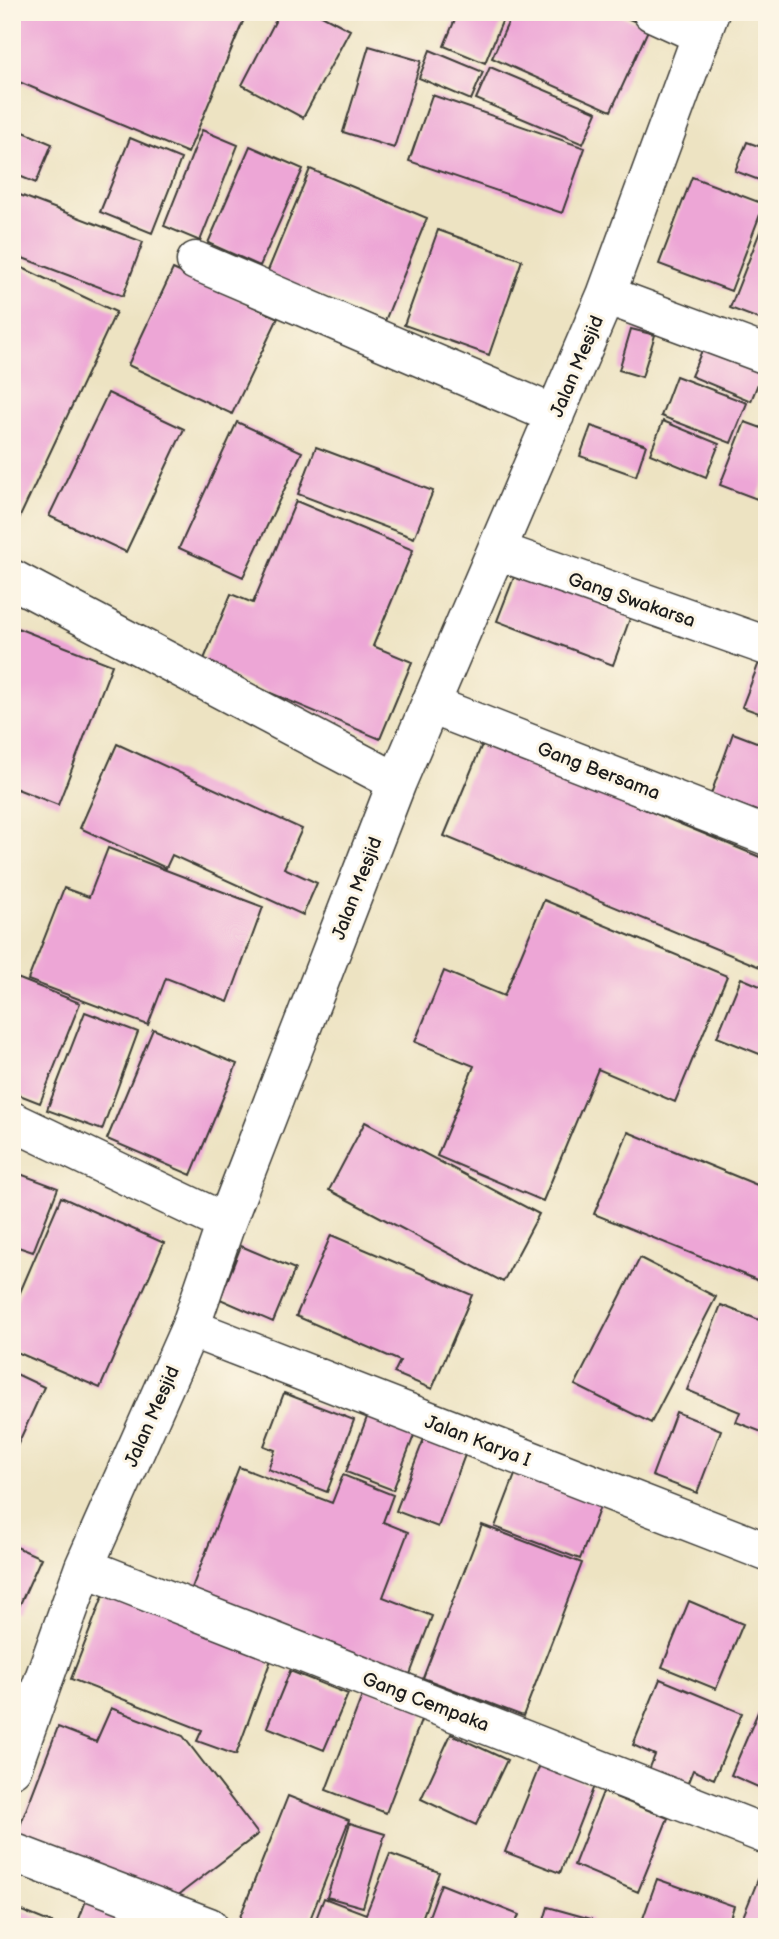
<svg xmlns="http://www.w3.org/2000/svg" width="779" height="1939" viewBox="0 0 779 1939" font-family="'Balsamiq Sans',sans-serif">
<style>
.building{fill:#eda6d6}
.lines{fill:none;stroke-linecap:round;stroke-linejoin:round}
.minor-casing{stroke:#3b3a35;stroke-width:41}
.minor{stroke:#fff;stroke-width:38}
.labels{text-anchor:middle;stroke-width:6;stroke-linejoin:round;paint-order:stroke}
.street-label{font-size:19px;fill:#1c1c1c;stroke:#fcf5e5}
</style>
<rect width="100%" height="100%" fill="#fcf5e5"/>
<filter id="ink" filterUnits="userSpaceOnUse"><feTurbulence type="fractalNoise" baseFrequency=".0143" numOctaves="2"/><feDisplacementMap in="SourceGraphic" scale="14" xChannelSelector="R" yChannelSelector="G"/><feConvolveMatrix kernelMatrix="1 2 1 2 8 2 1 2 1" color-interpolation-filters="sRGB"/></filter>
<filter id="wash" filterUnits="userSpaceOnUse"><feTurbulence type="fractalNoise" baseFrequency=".00686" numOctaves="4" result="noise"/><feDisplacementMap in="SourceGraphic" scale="28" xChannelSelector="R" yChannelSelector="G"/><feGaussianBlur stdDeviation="1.57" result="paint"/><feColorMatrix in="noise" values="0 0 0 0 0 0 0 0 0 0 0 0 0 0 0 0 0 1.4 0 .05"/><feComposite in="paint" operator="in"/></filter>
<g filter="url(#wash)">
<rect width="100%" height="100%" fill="#ede3c2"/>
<g id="blocks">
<path class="building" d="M 12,12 L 247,12 L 188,153 L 12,79 Z
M 280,12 L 316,12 L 350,30 L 303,118 L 242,85 Z
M 458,12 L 506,12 L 485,63 L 444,46 Z
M 513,12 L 614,12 L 649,28 L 611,111 L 492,58 Z
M 369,46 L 421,61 L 394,148 L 343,132 Z
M 430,50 L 483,72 L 471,100 L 419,78 Z
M 490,67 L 597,112 L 583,144 L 476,99 Z
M 432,95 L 585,148 L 562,213 L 409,161 Z
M 12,127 L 52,144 L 36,183 L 12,173 Z
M 202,130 L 238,145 L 200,241 L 164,226 Z
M 130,138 L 181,159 L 152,233 L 100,212 Z
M 747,142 L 767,149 L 767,183 L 735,171 Z
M 250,146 L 303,169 L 260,266 L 208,243 Z
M 310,169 L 427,218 L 385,321 L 267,273 Z
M 692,177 L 764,204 L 731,291 L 659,264 Z
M 12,192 L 143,242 L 123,296 L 12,254 Z
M 763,224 L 767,225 L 767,322 L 730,308 Z
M 438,230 L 522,260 L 489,355 L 404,325 Z
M 12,263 L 116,312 L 17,523 L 12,521 Z
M 173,269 L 278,318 L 232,414 L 128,365 Z
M 631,329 L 655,335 L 642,377 L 619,370 Z
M 707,339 L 766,364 L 751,401 L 691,376 Z
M 676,376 L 747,403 L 731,443 L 661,416 Z
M 108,393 L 184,429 L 126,552 L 49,516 Z
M 663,421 L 719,444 L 706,477 L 650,454 Z
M 237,422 L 302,452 L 243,577 L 179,548 Z
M 745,422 L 767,430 L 767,473 L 757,499 L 720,485 Z
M 591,426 L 646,445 L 636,476 L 580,456 Z
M 316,447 L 433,491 L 414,538 L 298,494 Z
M 296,501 L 413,550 L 373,646 L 412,662 L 380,739 L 202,664 L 231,594 L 253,603 Z
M 518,567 L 633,610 L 613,665 L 497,621 Z
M 12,626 L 112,665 L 58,805 L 12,787 Z
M 760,660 L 767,662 L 767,716 L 742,707 Z
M 733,733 L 767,746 L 767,815 L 711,794 Z
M 483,742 L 767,860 L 767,970 L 444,836 Z
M 117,744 L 302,829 L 284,868 L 317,883 L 303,915 L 172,855 L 166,868 L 80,828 Z
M 108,848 L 263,907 L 228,1002 L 166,978 L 148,1025 L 28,980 L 64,888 L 89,897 Z
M 544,900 L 727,976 L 675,1102 L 598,1069 L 543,1201 L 437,1156 L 474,1066 L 415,1042 L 444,971 L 504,996 Z
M 12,976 L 80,1003 L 40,1103 L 12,1092 Z
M 741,978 L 767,989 L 767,1057 L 717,1037 Z
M 85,1012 L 138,1032 L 102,1130 L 47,1110 Z
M 153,1029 L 237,1064 L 191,1175 L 107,1139 Z
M 365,1122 L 539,1214 L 503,1282 L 329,1190 Z
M 628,1132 L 767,1189 L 767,1284 L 594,1214 Z
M 12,1171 L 58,1188 L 33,1252 L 12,1245 Z
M 61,1197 L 164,1243 L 100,1388 L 12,1350 L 12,1311 Z
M 331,1235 L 472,1295 L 432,1389 L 394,1373 L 400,1361 L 296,1316 Z
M 241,1246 L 295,1269 L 273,1322 L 220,1299 Z
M 640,1258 L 716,1297 L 651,1423 L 575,1385 Z
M 721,1305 L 767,1323 L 767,1434 L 736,1422 L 740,1412 L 687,1390 Z
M 12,1372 L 44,1387 L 12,1457 Z
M 284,1393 L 354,1420 L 327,1492 L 268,1469 L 275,1450 L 264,1446 Z
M 371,1407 L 418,1425 L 393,1490 L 346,1472 Z
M 676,1412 L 721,1430 L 697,1493 L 652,1476 Z
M 425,1436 L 466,1452 L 438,1527 L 396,1511 Z
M 239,1467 L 332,1503 L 343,1475 L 393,1495 L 383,1522 L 408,1532 L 383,1597 L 432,1616 L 409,1677 L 190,1593 Z
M 518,1467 L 603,1499 L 580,1559 L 495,1527 Z
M 482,1525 L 582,1563 L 523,1716 L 423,1678 Z
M 12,1545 L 41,1558 L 16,1613 L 12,1612 Z
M 108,1583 L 276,1646 L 236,1755 L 197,1741 L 202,1730 L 71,1679 Z
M 689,1601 L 743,1624 L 716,1689 L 662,1667 Z
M 290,1671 L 348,1694 L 324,1750 L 267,1727 Z
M 660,1679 L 742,1713 L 714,1779 L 693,1770 L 687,1785 L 649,1770 L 655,1755 L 633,1745 Z
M 365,1688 L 425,1710 L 386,1813 L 326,1790 Z
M 767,1691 L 767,1791 L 731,1775 Z
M 111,1708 L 183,1736 L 258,1834 L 172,1900 L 13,1844 L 58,1727 L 96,1742 Z
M 451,1734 L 507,1760 L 476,1825 L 421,1799 Z
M 540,1765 L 594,1786 L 560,1873 L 505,1852 Z
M 603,1792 L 668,1818 L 638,1892 L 574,1865 Z
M 288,1796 L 349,1820 L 307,1927 L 236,1927 Z
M 350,1823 L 385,1834 L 363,1907 L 327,1897 Z
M 390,1854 L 439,1872 L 419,1927 L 313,1927 L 324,1898 L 366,1914 Z
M 767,1857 L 767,1927 L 739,1927 Z
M 657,1879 L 734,1906 L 727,1927 L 640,1927 Z
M 441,1884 L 519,1915 L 514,1927 L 425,1927 Z
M 90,1890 L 141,1911 L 135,1927 L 76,1927 Z
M 12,1907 L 57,1925 L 56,1927 L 12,1927 Z
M 548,1907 L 591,1919 L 589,1927 L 542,1927 Z"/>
</g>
</g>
<g filter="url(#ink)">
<use href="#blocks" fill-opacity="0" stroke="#3b3a35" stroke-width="2"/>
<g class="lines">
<defs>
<path id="minor" d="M 652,12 L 700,34
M 196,261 L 555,415
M 606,295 L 767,355
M 498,551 L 767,646
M 12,579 L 397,782
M 431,705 L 767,836
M 12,1121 L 226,1223
M 190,1328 L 767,1552
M 84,1567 L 767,1835
M 12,1768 L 84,1567 L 190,1328 L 226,1223 L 397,782 L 606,295 L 710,12
M 12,1852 L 209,1927"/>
</defs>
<use href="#minor" class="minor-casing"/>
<use href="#minor" class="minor"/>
</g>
</g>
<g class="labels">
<g class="street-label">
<text transform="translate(576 366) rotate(-67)" y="7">Jalan Mesjid</text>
<text transform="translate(632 599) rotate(19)" y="7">Gang Swakarsa</text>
<text transform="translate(599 770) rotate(21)" y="7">Gang Bersama</text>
<text transform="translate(356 888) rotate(-69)" y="7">Jalan Mesjid</text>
<text transform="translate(151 1416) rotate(-66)" y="7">Jalan Mesjid</text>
<text transform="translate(478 1440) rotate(21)" y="7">Jalan Karya I</text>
<text transform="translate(426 1701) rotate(21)" y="7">Gang Cempaka</text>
</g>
</g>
<rect width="779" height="1939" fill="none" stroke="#fcf5e5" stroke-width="42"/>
</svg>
